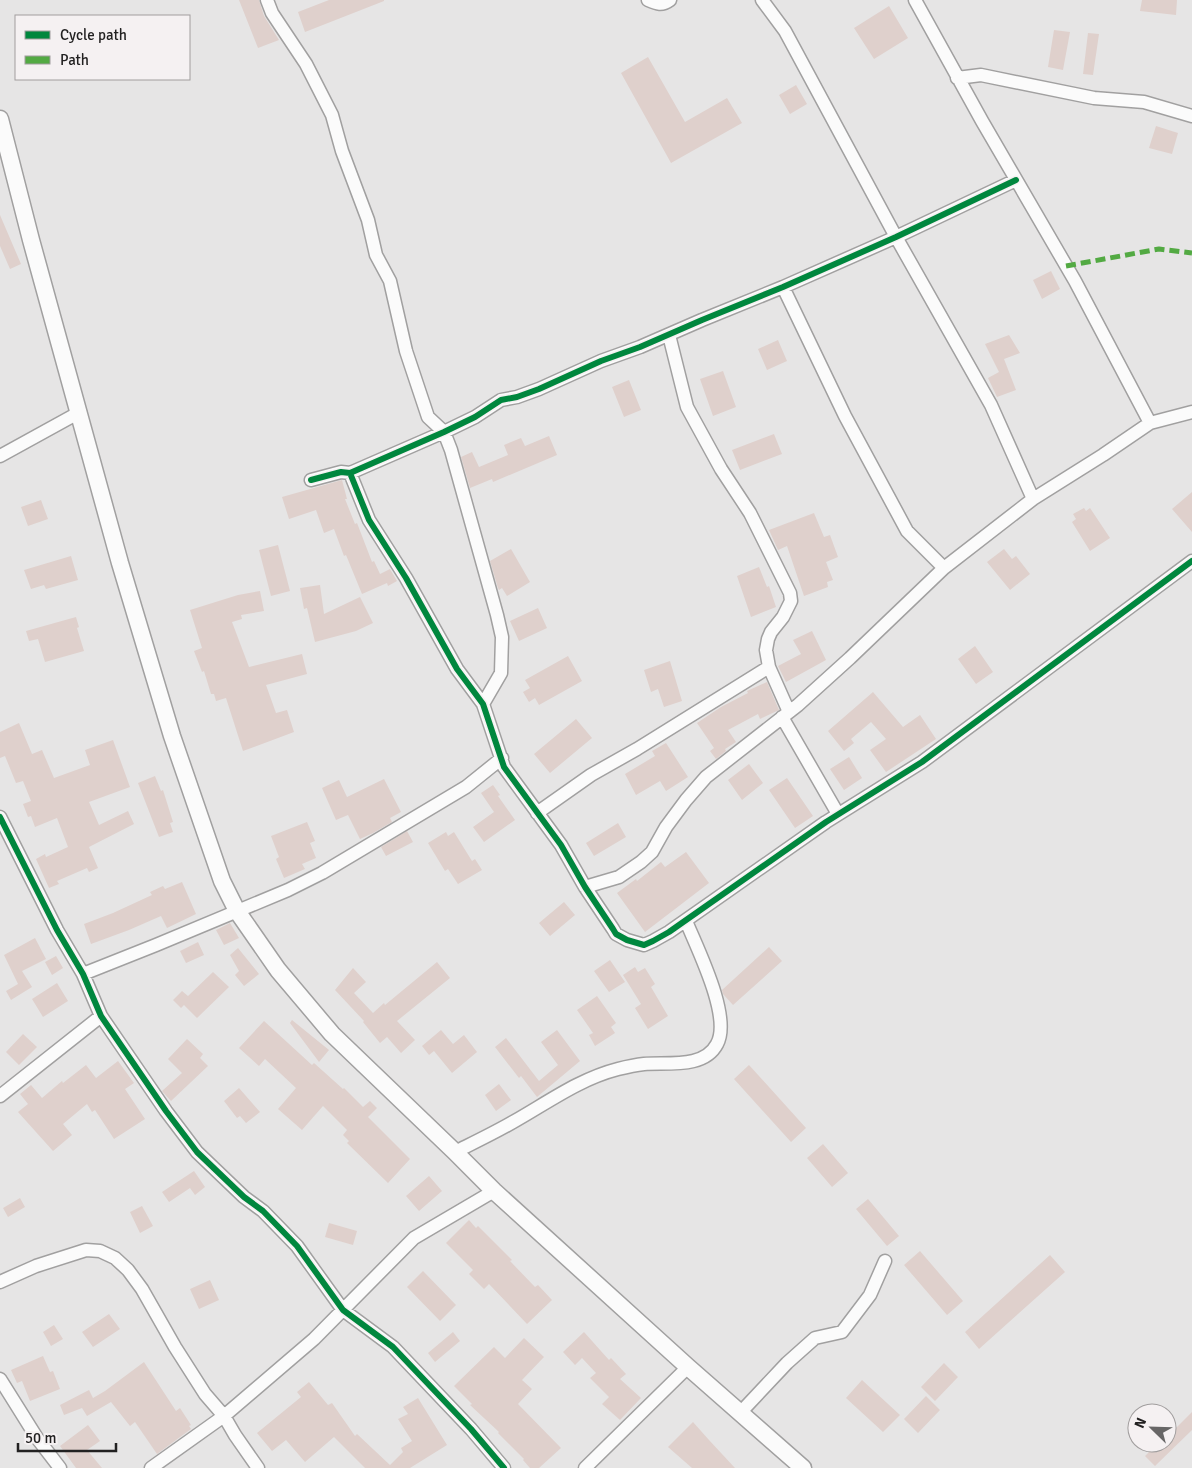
<svg xmlns="http://www.w3.org/2000/svg" width="1192" height="1468" viewBox="0 0 1192 1468" font-family="Signika,sans-serif">
<style>
.building{fill:#dfd0cc}
.lines{fill:none;stroke-linecap:round;stroke-linejoin:round}
.minor-casing{stroke:#a1a0a0;stroke-width:15}
.major-casing{stroke:#a1a0a0;stroke-width:19}
.minor{stroke:#fbfbfb;stroke-width:12}
.major{stroke:#fbfbfb;stroke-width:16}
.quiet{stroke:#53aa43;stroke-width:5;stroke-dasharray:10 5;stroke-linecap:butt}
.cycleway-casing{stroke:#f5f1f2;stroke-width:9}
.cycleway{stroke:#00873e;stroke-width:6}
</style>
<rect width="100%" height="100%" fill="#e6e5e5"/>
<path class="building" d="M 239,0 L 259,0 L 264,16 L 279,40 L 258,48 Z
M 329,0 L 384,0 L 384,1 L 305,32 L 298,12 Z
M 1142,0 L 1177,0 L 1176,15 L 1140,11 Z
M 889,6 L 908,38 L 874,59 L 854,28 Z
M 1054,30 L 1070,32 L 1063,70 L 1048,67 Z
M 1088,33 L 1099,34 L 1093,75 L 1083,74 Z
M 648,57 L 685,122 L 727,98 L 742,123 L 671,163 L 621,73 Z
M 796,85 L 807,104 L 790,114 L 779,95 Z
M 1156,126 L 1178,133 L 1172,154 L 1149,148 Z
M 0,215 L 21,264 L 10,269 L 0,246 Z
M 1051,271 L 1060,289 L 1042,299 L 1033,280 Z
M 1009,335 L 1020,353 L 1004,359 L 1016,390 L 997,397 L 988,378 L 999,372 L 985,344 Z
M 778,340 L 787,361 L 767,370 L 758,349 Z
M 723,371 L 736,407 L 713,416 L 700,379 Z
M 629,380 L 641,410 L 624,417 L 612,387 Z
M 774,434 L 782,454 L 740,470 L 732,450 Z
M 549,436 L 557,455 L 493,482 L 492,479 L 470,488 L 461,457 L 472,452 L 479,467 L 508,455 L 504,445 L 521,438 L 525,446 Z
M 342,480 L 347,499 L 345,499 L 355,524 L 357,523 L 372,562 L 374,561 L 380,574 L 390,569 L 397,581 L 388,586 L 387,583 L 362,594 L 346,555 L 344,556 L 334,529 L 324,533 L 316,510 L 289,519 L 282,497 Z
M 1192,492 L 1192,532 L 1172,509 Z
M 41,500 L 48,519 L 28,526 L 21,507 Z
M 1084,508 L 1086,511 L 1090,508 L 1110,538 L 1090,551 L 1072,522 L 1076,519 L 1073,514 Z
M 814,513 L 824,537 L 830,535 L 838,557 L 826,562 L 833,580 L 827,582 L 828,587 L 804,596 L 787,546 L 778,550 L 769,530 Z
M 278,545 L 290,591 L 271,596 L 259,550 Z
M 511,549 L 530,582 L 507,596 L 502,588 L 499,590 L 498,588 L 490,561 Z
M 1004,549 L 1012,559 L 1016,556 L 1030,574 L 1010,590 L 987,562 Z
M 71,556 L 78,580 L 46,589 L 44,585 L 31,589 L 24,570 Z
M 759,567 L 767,587 L 769,586 L 776,607 L 751,617 L 737,576 Z
M 320,585 L 324,614 L 360,597 L 373,623 L 356,631 L 315,642 L 307,608 L 304,609 L 300,588 Z
M 260,591 L 264,611 L 241,615 L 242,619 L 232,622 L 249,667 L 302,654 L 307,674 L 266,685 L 276,713 L 287,710 L 294,732 L 243,751 L 226,698 L 216,701 L 214,694 L 211,694 L 204,671 L 202,672 L 194,651 L 202,648 L 190,610 L 238,595 Z
M 538,608 L 547,628 L 519,641 L 510,621 Z
M 76,617 L 79,627 L 77,628 L 84,651 L 45,662 L 38,639 L 29,641 L 26,631 Z
M 812,631 L 826,660 L 786,682 L 778,666 L 801,654 L 793,640 Z
M 975,646 L 993,672 L 976,684 L 958,659 Z
M 568,656 L 582,681 L 539,705 L 535,698 L 529,702 L 523,692 L 530,688 L 525,680 Z
M 670,661 L 682,701 L 664,707 L 658,689 L 651,692 L 644,670 Z
M 767,682 L 779,710 L 760,719 L 758,714 L 728,730 L 736,742 L 725,749 L 726,751 L 716,759 L 710,751 L 714,748 L 697,723 L 721,707 L 748,693 L 747,691 Z
M 873,692 L 903,727 L 920,715 L 936,739 L 886,772 L 870,750 L 886,739 L 871,722 L 851,739 L 854,743 L 844,751 L 828,731 Z
M 576,719 L 592,738 L 550,773 L 534,754 Z
M 19,723 L 32,754 L 42,750 L 54,778 L 90,765 L 85,750 L 113,740 L 130,787 L 89,802 L 99,825 L 128,811 L 134,824 L 89,847 L 98,868 L 89,872 L 87,868 L 57,881 L 59,884 L 49,888 L 36,859 L 45,854 L 46,857 L 68,847 L 57,818 L 35,827 L 31,816 L 28,817 L 23,804 L 31,801 L 23,781 L 16,783 L 5,756 L 0,758 L 0,732 Z
M 666,743 L 688,777 L 666,791 L 660,781 L 636,795 L 625,774 L 655,756 L 652,751 Z
M 849,757 L 862,778 L 844,790 L 830,769 Z
M 749,764 L 763,783 L 742,800 L 728,780 Z
M 155,776 L 161,791 L 163,790 L 173,822 L 170,823 L 173,832 L 159,837 L 138,783 Z
M 787,778 L 813,816 L 795,828 L 769,790 Z
M 384,779 L 401,812 L 390,818 L 392,822 L 373,833 L 360,839 L 348,815 L 336,820 L 322,788 L 339,780 L 347,797 Z
M 493,785 L 500,795 L 498,796 L 515,820 L 484,842 L 473,827 L 494,812 L 481,793 Z
M 307,822 L 315,841 L 310,843 L 316,858 L 302,864 L 305,869 L 284,878 L 276,859 L 279,857 L 271,836 Z
M 618,823 L 626,837 L 594,856 L 586,843 Z
M 407,831 L 413,842 L 386,856 L 381,847 Z
M 446,832 L 448,836 L 454,832 L 472,861 L 475,859 L 482,870 L 458,884 L 448,869 L 445,871 L 428,843 Z
M 686,852 L 709,883 L 645,932 L 617,893 L 636,879 L 637,881 L 661,862 L 665,867 Z
M 182,882 L 196,914 L 167,928 L 161,916 L 129,930 L 91,944 L 84,924 L 113,913 L 152,895 L 150,892 L 163,886 L 165,889 Z
M 564,902 L 575,915 L 550,936 L 539,923 Z
M 230,923 L 239,938 L 224,945 L 216,930 Z
M 35,938 L 46,959 L 22,971 L 32,987 L 11,1000 L 6,991 L 18,984 L 4,955 Z
M 198,942 L 204,955 L 186,963 L 180,951 Z
M 769,947 L 782,961 L 733,1005 L 723,994 L 722,990 Z
M 238,948 L 259,974 L 244,986 L 235,975 L 239,971 L 230,955 Z
M 56,956 L 63,968 L 52,975 L 45,962 Z
M 610,960 L 625,982 L 609,992 L 594,971 Z
M 437,962 L 450,978 L 397,1021 L 415,1040 L 401,1053 L 387,1037 L 380,1043 L 363,1022 L 364,1021 L 335,990 L 353,968 L 366,982 L 354,993 L 373,1013 L 384,1003 L 385,1005 Z
M 635,967 L 638,972 L 645,968 L 655,984 L 651,987 L 668,1016 L 648,1029 L 635,1008 L 641,1004 L 623,975 Z
M 213,972 L 229,987 L 197,1018 L 184,1005 L 181,1008 L 173,1000 L 182,991 L 188,996 Z
M 57,983 L 68,1001 L 43,1017 L 32,999 Z
M 597,996 L 616,1023 L 611,1027 L 615,1033 L 595,1046 L 589,1035 L 593,1033 L 577,1010 Z
M 292,1020 L 329,1050 L 319,1062 L 290,1023 Z
M 264,1021 L 312,1065 L 314,1063 L 343,1089 L 344,1088 L 363,1107 L 370,1101 L 377,1108 L 368,1117 L 410,1159 L 388,1183 L 347,1143 L 349,1141 L 343,1135 L 347,1130 L 323,1106 L 302,1130 L 278,1109 L 296,1088 L 265,1059 L 259,1066 L 239,1048 Z
M 441,1030 L 453,1044 L 464,1035 L 477,1052 L 452,1073 L 434,1051 L 429,1055 L 422,1046 Z
M 557,1030 L 580,1061 L 537,1097 L 521,1076 L 519,1078 L 495,1047 L 506,1038 L 539,1081 L 558,1065 L 541,1042 Z
M 23,1034 L 37,1047 L 19,1065 L 6,1052 Z
M 187,1039 L 203,1054 L 200,1058 L 208,1066 L 171,1101 L 162,1091 L 182,1073 L 168,1059 Z
M 118,1061 L 134,1083 L 125,1089 L 145,1119 L 114,1139 L 95,1110 L 92,1112 L 87,1104 L 63,1124 L 72,1135 L 53,1151 L 18,1112 L 28,1104 L 20,1094 L 31,1085 L 42,1098 L 62,1081 L 63,1083 L 86,1065 L 96,1078 Z
M 749,1065 L 806,1128 L 791,1142 L 734,1079 Z
M 499,1084 L 511,1100 L 496,1111 L 485,1095 Z
M 239,1088 L 260,1112 L 246,1123 L 240,1116 L 237,1118 L 224,1101 Z
M 823,1144 L 848,1173 L 832,1187 L 807,1158 Z
M 194,1171 L 205,1187 L 195,1195 L 190,1188 L 169,1202 L 162,1192 Z
M 429,1176 L 442,1191 L 419,1211 L 406,1196 Z
M 20,1198 L 25,1207 L 8,1217 L 3,1208 Z
M 868,1199 L 899,1236 L 887,1246 L 856,1209 Z
M 142,1206 L 153,1226 L 140,1233 L 130,1212 Z
M 469,1220 L 476,1228 L 478,1226 L 512,1260 L 510,1261 L 535,1287 L 538,1285 L 552,1300 L 527,1324 L 489,1284 L 484,1289 L 469,1274 L 473,1270 L 446,1243 Z
M 329,1223 L 357,1231 L 353,1245 L 325,1237 Z
M 920,1251 L 963,1301 L 947,1315 L 904,1265 Z
M 1050,1255 L 1065,1272 L 979,1349 L 965,1332 Z
M 423,1271 L 456,1305 L 440,1321 L 407,1287 Z
M 210,1280 L 219,1300 L 199,1309 L 190,1289 Z
M 109,1314 L 120,1329 L 93,1347 L 82,1332 Z
M 54,1325 L 63,1339 L 51,1346 L 43,1332 Z
M 453,1332 L 460,1341 L 435,1362 L 428,1353 Z
M 584,1332 L 609,1360 L 611,1358 L 626,1374 L 620,1379 L 641,1398 L 620,1420 L 602,1404 L 609,1397 L 590,1378 L 596,1373 L 582,1358 L 575,1365 L 563,1352 Z
M 524,1338 L 544,1357 L 522,1380 L 532,1389 L 518,1404 L 561,1448 L 539,1468 L 530,1468 L 523,1460 L 524,1459 L 498,1433 L 499,1432 L 470,1405 L 472,1404 L 454,1386 L 494,1347 L 505,1358 Z
M 43,1356 L 50,1372 L 53,1371 L 60,1389 L 30,1401 L 22,1381 L 17,1383 L 11,1370 Z
M 144,1362 L 176,1411 L 180,1408 L 191,1425 L 189,1426 L 191,1429 L 157,1454 L 135,1422 L 130,1426 L 111,1402 L 87,1416 L 82,1408 L 64,1415 L 60,1405 L 89,1390 L 93,1398 L 105,1391 Z
M 944,1363 L 958,1377 L 935,1401 L 921,1387 Z
M 862,1380 L 900,1415 L 883,1432 L 846,1398 Z
M 309,1382 L 328,1405 L 332,1403 L 355,1436 L 357,1434 L 390,1465 L 403,1452 L 401,1448 L 412,1441 L 398,1419 L 408,1414 L 403,1407 L 418,1398 L 447,1445 L 410,1468 L 365,1468 L 334,1437 L 305,1462 L 286,1440 L 272,1451 L 257,1433 L 301,1397 L 297,1392 Z
M 926,1396 L 940,1410 L 918,1433 L 904,1419 Z
M 1192,1412 L 1192,1430 L 1155,1466 L 1145,1456 L 1158,1443 L 1167,1443 L 1167,1434 L 1172,1429 L 1174,1430 Z
M 693,1422 L 709,1440 L 735,1468 L 692,1468 L 668,1447 Z
M 88,1425 L 100,1441 L 87,1450 L 102,1468 L 76,1468 L 60,1446 Z"/>
<g class="lines">
<defs>
<path id="minor" d="M 267,0 L 272,13 L 306,64 L 332,115 L 342,151 L 368,220 L 376,255 L 390,281 L 406,351 L 428,417 L 444,432 L 451,450 L 497,615 L 502,637 L 501,673 L 483,704
M 648,0 C 657,4 662,6 670,0
M 762,0 L 785,31 L 896,237 L 991,405 L 1033,499
M 915,0 L 982,121 L 1075,281 L 1150,423
M 957,78 L 981,75 L 1094,98 L 1144,102 L 1192,116
M 783,287 L 845,416 L 907,531 L 944,568
M 0,456 L 80,412
M 350,473 L 369,520 L 406,578 L 457,669 L 483,704 L 504,767 L 561,845 L 585,887 L 613,929 L 616,934 L 627,940 L 644,945 L 653,941 L 669,932 L 826,822 L 922,762 L 1192,561
M 311,480 L 341,472 L 350,473 L 444,432 L 475,417 L 501,400 L 517,397 L 539,389 L 601,361 L 640,347 L 702,320 L 783,287 L 896,237 L 1016,180
M 769,667 L 789,712
M 782,717 L 838,814
M 537,813 L 591,775 L 637,749 L 769,667 L 766,650 L 768,639 L 771,632 L 783,617 L 791,601 L 790,593 L 750,513 L 721,469 L 687,407 L 669,335
M 0,817 L 57,930 L 83,974 L 101,1016 L 166,1111 L 197,1152 L 244,1197 L 263,1211 L 297,1246 L 343,1310 L 393,1347 L 471,1429 L 504,1468
M 585,887 L 619,877 L 641,862 L 652,852 L 666,827 L 686,800 L 706,777 L 798,705 L 850,658 L 944,568 L 1033,499 L 1103,455 L 1150,423 L 1192,412
M 83,974 L 156,945 L 288,890 L 322,873 L 466,787 L 502,758
M 0,1096 L 101,1016
M 455,1152 C 475,1142 494,1133 513,1122 C 547,1103 579,1079 618,1069 C 626,1067 635,1065 644,1064 C 667,1062 704,1069 717,1044 C 732,1017 697,948 686,921
M 0,1282 L 36,1266 L 86,1250 L 100,1251 L 115,1258 L 128,1270 L 142,1289 L 175,1347 L 205,1394 L 224,1416 L 235,1435 L 258,1468
M 0,1379 L 37,1438 L 60,1468
M 740,1413 L 787,1363 L 815,1338 L 842,1332 L 870,1295 L 885,1261
M 151,1468 L 224,1416 L 314,1339 L 414,1238 L 494,1191
M 585,1468 L 688,1367"/>
<path id="major" d="M 0,119 L 31,240 L 120,563 L 172,736 L 222,881 L 237,911 L 278,970 L 332,1034 L 455,1152 L 494,1191 L 688,1367 L 803,1468"/>
</defs>
<use href="#minor" class="minor-casing"/>
<use href="#major" class="major-casing"/>
<use href="#minor" class="minor"/>
<use href="#major" class="major"/>
<path class="quiet" d="M 1066,266 L 1159,249 L 1192,253"/>
<defs>
<path id="cycleway" d="M 350,473 L 369,520 L 406,578 L 457,669 L 483,704 L 504,767 L 561,845 L 585,887 L 613,929 L 616,934 L 627,940 L 644,945 L 653,941 L 669,932 L 826,822 L 922,762 L 1192,561
M 311,480 L 341,472 L 350,473 L 444,432 L 475,417 L 501,400 L 517,397 L 539,389 L 601,361 L 640,347 L 702,320 L 783,287 L 896,237 L 1016,180
M 0,817 L 57,930 L 83,974 L 101,1016 L 166,1111 L 197,1152 L 244,1197 L 263,1211 L 297,1246 L 343,1310 L 393,1347 L 471,1429 L 504,1468"/>
</defs>
<use href="#cycleway" class="cycleway-casing"/>
<use href="#cycleway" class="cycleway"/>
</g>
<rect x="15" y="15" width="175" height="65" fill="#f5f1f2" stroke="#a19e9e"/>
<rect x="25" y="31" width="25" height="8" fill="#00873e" stroke="#a19e9e"/>
<text x="60" y="40" font-size="15" fill="#222121">Cycle path</text>
<rect x="25" y="56" width="25" height="8" fill="#53aa43" stroke="#a19e9e"/>
<text x="60" y="65" font-size="15" fill="#222121">Path</text>
<g transform="translate(1152 1428) rotate(293)"><circle r="24" fill="#f5f1f2" stroke="#a19e9e"/>
<path d="M0-4L9 19L0 12L-9 19Z" fill="#676666"/>
<text y="-8" font-size="14" font-weight="bold" text-anchor="middle" fill="#222121">N</text>
</g>
<path d="M18 1443v8h98v-8" fill="none" stroke="#222121" stroke-width="2.5"/>
<text x="25" y="1443" font-size="15" fill="#222121" stroke="#f5f1f2" stroke-width="4" paint-order="stroke">50 m</text>
</svg>
